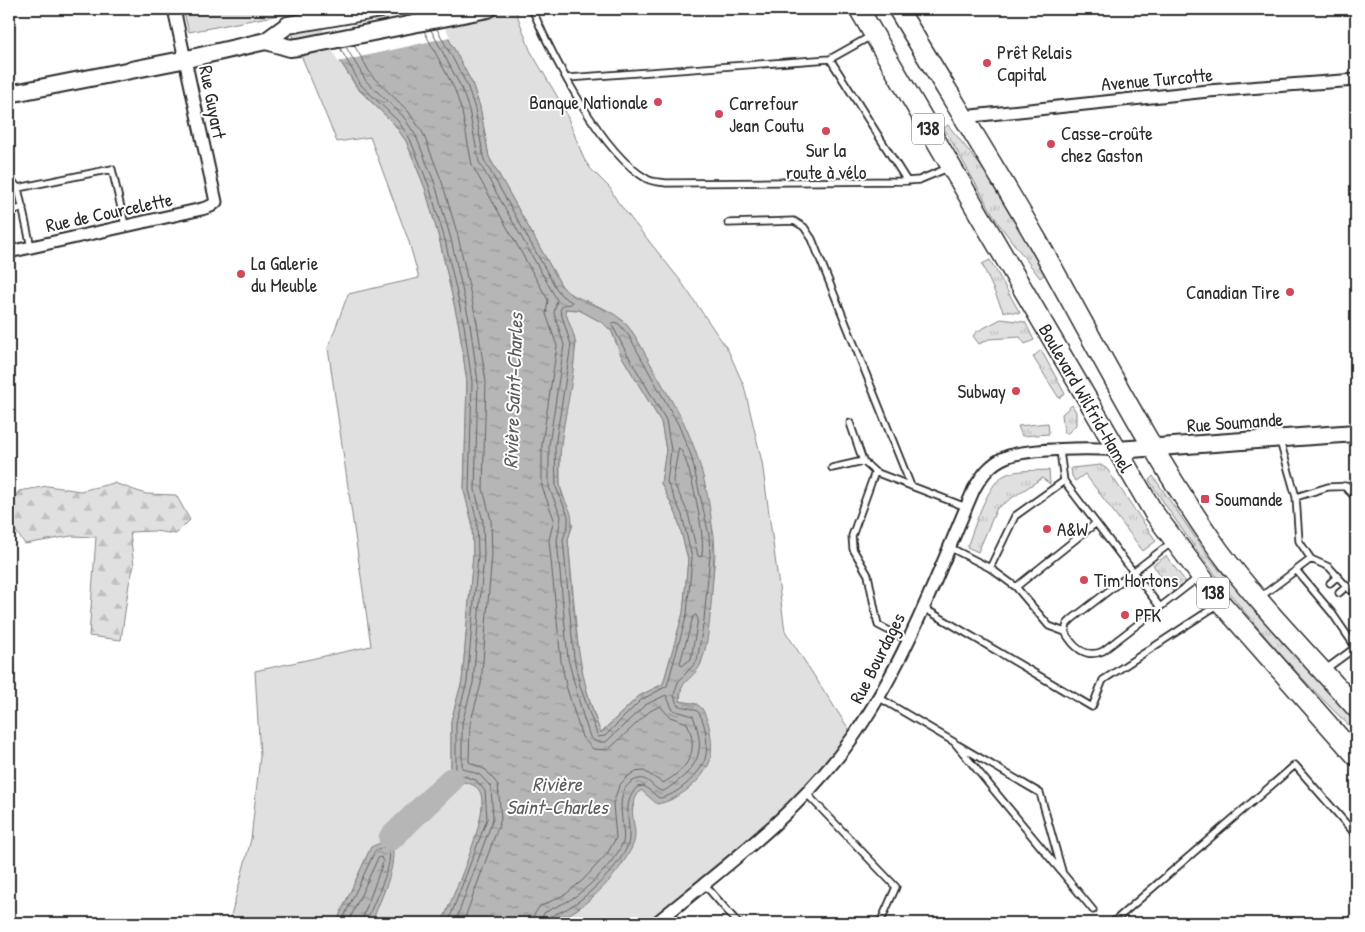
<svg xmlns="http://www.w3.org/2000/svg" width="1365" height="932" viewBox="0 0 1365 932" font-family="'Patrick Hand',sans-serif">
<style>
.grass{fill:url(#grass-tufts);stroke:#868686}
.forest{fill:url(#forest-firs);stroke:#868686}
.park{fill:#e0e0e0;stroke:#868686}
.water{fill:url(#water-ripples);stroke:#7e7e7e;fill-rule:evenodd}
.pier{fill:#fff}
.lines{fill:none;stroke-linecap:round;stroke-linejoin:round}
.shore{stroke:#636363;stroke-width:1}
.river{stroke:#b6b6b6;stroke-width:25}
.lane-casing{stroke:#2b2b2b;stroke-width:9}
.street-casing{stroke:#2b2b2b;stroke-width:15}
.secondary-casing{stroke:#2b2b2b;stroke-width:20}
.primary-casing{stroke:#2b2b2b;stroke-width:22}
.lane{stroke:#fff;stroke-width:5.5}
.street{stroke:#fff;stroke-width:11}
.secondary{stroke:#fff;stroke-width:16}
.primary{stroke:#fff;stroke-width:19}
.poi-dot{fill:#d1495b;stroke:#fff;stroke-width:2}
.labels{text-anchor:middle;stroke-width:4;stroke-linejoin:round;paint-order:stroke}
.shield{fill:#fff;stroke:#6b6b6b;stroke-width:1}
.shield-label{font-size:18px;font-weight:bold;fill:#2b2b2b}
.poi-label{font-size:19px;fill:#2b2b2b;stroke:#fff;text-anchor:start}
.street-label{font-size:19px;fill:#2b2b2b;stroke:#fff}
.water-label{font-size:20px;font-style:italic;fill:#5c5c5c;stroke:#fff}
</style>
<defs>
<pattern id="grass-tufts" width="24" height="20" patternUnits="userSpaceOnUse" patternTransform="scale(1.25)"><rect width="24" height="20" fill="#e0e0e0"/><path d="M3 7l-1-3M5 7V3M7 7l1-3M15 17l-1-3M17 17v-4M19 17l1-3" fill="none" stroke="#c0c0c0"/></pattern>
<pattern id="forest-firs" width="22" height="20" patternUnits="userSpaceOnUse" patternTransform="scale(1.25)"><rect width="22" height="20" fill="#e0e0e0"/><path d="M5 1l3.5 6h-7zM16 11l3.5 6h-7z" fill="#c0c0c0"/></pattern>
<pattern id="water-ripples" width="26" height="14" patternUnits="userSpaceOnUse" patternTransform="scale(1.25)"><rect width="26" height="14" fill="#b6b6b6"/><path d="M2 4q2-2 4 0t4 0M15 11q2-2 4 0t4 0" fill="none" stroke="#949494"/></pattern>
</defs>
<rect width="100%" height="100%" fill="#fff"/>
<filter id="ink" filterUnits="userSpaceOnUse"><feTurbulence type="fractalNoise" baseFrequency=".02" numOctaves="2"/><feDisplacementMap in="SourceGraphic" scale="10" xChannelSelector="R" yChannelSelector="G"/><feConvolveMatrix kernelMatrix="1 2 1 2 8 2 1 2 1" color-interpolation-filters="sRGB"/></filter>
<g filter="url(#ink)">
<path class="grass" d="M 948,125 L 984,170 L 1045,274 L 1040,278 L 998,223 L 944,128 Z
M 990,260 L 1020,313 L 1003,311 L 982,264 Z
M 1001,319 L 1025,322 L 1034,340 L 1025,344 L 1020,337 L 989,339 L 979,344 L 973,336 L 976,332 Z
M 1041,350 L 1065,394 L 1059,398 L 1033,357 Z
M 1072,405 L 1076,412 L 1076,425 L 1068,433 L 1064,433 L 1062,414 Z
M 1048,423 L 1049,434 L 1022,436 L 1018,426 Z
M 1101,465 L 1107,469 L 1156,541 L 1143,551 L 1085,474 L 1075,481 L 1072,476 L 1071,468 Z
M 1049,470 L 1050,484 L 1042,478 L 997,508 L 978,552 L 967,547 C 974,529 987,483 1005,475 C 1018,469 1036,471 1049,470 Z
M 1153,476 L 1210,559 L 1356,721 L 1356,732 C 1280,661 1205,568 1149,480 Z
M 1166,556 L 1186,582 L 1173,592 L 1153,565 Z"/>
<path class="forest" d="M 114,483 L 146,494 L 176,495 L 190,520 L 176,534 L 154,531 L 130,532 L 134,566 L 129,584 L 121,640 L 89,636 L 96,537 L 71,536 L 25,544 C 9,522 2,516 19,491 L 48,486 L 80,491 Z"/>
<path class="park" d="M 183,9 L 316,9 L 340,61 L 357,88 L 394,124 L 406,141 L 425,188 L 440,242 L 459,326 L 467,382 L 464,491 L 472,522 L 473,555 L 462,681 L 451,721 L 451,779 C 461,782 477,781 481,794 C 490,817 452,898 442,923 L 372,923 L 376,910 L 371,847 L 336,923 L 229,923 L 251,839 L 260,756 L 255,671 L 371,646 L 328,348 L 348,294 L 419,278 L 409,242 L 370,137 L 337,142 L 284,14 L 189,32 Z
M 433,9 L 515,9 L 530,50 L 564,108 L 584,159 L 590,168 L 610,188 L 617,201 L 680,280 L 728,350 L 744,386 L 762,462 L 785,631 L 854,737 L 824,774 L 656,923 L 546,923 L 576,910 L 595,894 L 631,815 L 636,795 L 641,789 L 647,794 L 692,785 L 709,763 L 697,704 L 680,701 L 682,684 L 701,664 L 709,620 L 715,555 L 714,535 L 696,453 L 683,422 L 633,333 L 622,320 L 605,309 L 566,292 L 561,285 L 489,157 L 480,107 L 472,83 Z
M 564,309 L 579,310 L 603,323 L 612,332 L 621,355 L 661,422 L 666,450 L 661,483 L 677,516 L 688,559 L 683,613 L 663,684 L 639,696 L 600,733 L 585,685 L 579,657 L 568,539 L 573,525 L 560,486 L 560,446 L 576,344 Z"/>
<path class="water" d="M 433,9 L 472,83 L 480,107 L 489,157 L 561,285 C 574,304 605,304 622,320 C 636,333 644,353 653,368 C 663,386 673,403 683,421 C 705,467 717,526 713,577 C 711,601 710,641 701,663 C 696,678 677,681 680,701 C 686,703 694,702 699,706 C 704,709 705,716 708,722 C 711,733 713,750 710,761 C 703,781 677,801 657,804 L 641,790 C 622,811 642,828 632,847 C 619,876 578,918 546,923 C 536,925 525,923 515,923 C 491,923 467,923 442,923 C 452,897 489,818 481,794 C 477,782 462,782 451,780 L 451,721 L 462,681 L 473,555 L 472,522 L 464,491 L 467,382 L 459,326 L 440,242 L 425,188 L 406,141 L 394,124 L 358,88 L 340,61 ZM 565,309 L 579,310 L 603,323 L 612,332 L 621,355 L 661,422 L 666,450 L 661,483 L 677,516 L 688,559 L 683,613 L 663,684 L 639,696 L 601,733 C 575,672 574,604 568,539 C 579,508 563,509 560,484 C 556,438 574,393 575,346 C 576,334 567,321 565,309 Z
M 391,838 C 399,868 381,895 372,923 L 336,923 L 371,847 Z"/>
<path class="pier" d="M 313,9 L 436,9 L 450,37 L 338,62 Z"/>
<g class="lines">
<path class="shore" d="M 437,29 L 467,85 L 475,109 L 484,160 L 556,288 L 562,296 L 572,302 L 571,304 L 563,305 L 560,310 L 571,345 L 555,446 L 556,487 L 568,516 L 568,525 L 563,539 L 574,658 L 580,686 L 598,737 L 605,736 L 641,700 L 667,686 L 687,614 L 692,558 L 682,515 L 667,482 L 671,450 L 666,420 L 626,352 L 612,325 L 614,322 L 619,324 L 629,336 L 678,424 L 691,455 L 709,535 L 710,555 L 704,620 L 697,661 L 678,682 L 674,695 L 677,705 C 683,708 695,707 699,713 C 706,724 709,746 705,759 C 700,775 675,797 659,798 L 644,786 L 637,787 C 622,804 630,818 629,838 C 629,858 589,895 573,905 C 566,910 557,913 549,917 L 546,923
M 431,30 L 461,87 L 469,110 L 479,162 L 557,300 L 554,313 L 564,345 L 549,445 L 549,487 L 561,517 L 557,540 L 568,659 L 583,716 L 590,737 L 596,742 L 606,742 L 645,705 L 666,695 L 673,710 L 693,716 C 708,754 696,770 664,791 C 654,792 650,776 638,779 C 609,787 627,829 623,842 C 616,861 586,891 568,901 C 561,905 552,908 544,913 L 540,923
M 424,31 L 455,90 L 462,112 L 472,165 L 548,300 L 546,314 L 557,346 L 542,444 L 542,487 L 554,519 L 549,540 L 561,661 L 567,689 L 582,737 L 593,749 L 608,750 L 650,711 L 660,706 L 670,717 L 687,723 C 700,751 688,769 663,783 L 644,771 L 634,772 L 626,778 L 619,786 L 613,804 L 616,838 L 607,854 L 583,880 L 566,894 L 539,907 L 534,915 L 532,923
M 354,45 L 372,76 L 408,111 L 423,133 L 442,182 L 458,236 L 477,323 L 486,382 L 483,489 L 491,520 L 492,555 L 481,684 L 470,724 L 469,762 L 486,770 L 498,785 L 501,819 L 463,923
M 346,47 L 366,81 L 403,116 L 416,136 L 435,184 L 451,239 L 470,324 L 478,382 L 475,490 L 483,521 L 484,555 L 473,683 L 462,723 L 462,768 L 480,775 L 491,787 L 493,819 L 455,923
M 340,48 L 361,85 L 398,121 L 410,139 L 429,186 L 445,240 L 464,325 L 472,382 L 469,490 L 477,521 L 478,555 L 467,682 L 456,722 L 456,774 L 476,780 L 485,791 L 487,819 L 448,923
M 679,448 C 689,453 708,547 701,557 L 698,556 L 688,513 L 673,481 Z
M 696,615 L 698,619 L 691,659 L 682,666 L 680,663 L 693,617 Z
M 341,923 L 375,851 L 387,846 C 398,863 370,904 367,923
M 348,923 L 378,858 L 381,857 L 383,862 L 361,923"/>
<path class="river" d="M 391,838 L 451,780"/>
<defs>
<path id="lane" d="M 532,9 C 553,57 601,153 647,179 C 652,182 660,182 666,183 L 907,181 L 919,180 L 948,168
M 830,59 L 907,181
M 568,78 L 830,59 L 871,36
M 9,177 L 18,188 L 112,169 L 125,225
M 18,188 L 31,247
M 9,211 L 23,208
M 728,223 L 794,221 L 804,227 L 812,239 L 911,486
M 850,423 L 863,461
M 1060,451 L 1064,481 L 1160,607
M 832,468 L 863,461 L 875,472 L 852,536 L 853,549 L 868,575 L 878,625 L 907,640
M 875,472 L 966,507
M 1064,481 L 1015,516 L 990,568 L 1016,587 L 1049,626 L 1065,632
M 1344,486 L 1356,498
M 1296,497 L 1328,487 L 1356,486
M 1172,542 L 1072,619 L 1067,624 L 1065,632 C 1073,647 1086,659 1103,651 L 1199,577
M 949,547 L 990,568
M 1311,559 L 1329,567 L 1350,590
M 1296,570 L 1332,613 L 1356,648
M 1330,583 L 1338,576
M 1016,587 L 1096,523
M 1339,593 L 1347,586
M 1259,598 L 1311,559 L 1299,541 L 1296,497 L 1280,441
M 922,607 L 1092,707 L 1103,680 L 1219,604
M 1326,669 L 1356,647
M 878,697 L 954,742 L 1093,910
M 958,745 L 1040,793 L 1062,871
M 807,794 L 896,887 L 880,923
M 704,884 L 738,923
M 1112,923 L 1295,765 L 1356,835"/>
<path id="street" d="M 962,117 L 1208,91 L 1356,80
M 9,252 L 202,209 L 211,206 L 216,202 L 174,9
M 656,923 C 726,866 801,811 853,737 C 906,662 938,572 974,489 C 982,475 991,463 1006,457 C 1028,448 1093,448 1117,450"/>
<path id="secondary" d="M 266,41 L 290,48 L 298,47 L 488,9
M 9,94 L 187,59 L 266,41 L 288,25 L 381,9
M 1117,450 L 1356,433"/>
<path id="primary" d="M 859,9 L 1154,513 L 1221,603 L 1356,756
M 898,9 C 944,86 992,162 1037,240 C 1096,344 1149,451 1218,549 C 1259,605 1310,656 1356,708"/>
</defs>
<use href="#lane" class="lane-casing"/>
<use href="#street" class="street-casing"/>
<use href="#secondary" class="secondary-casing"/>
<use href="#primary" class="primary-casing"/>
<use href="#lane" class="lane"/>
<use href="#street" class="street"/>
<use href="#secondary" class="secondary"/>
<use href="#primary" class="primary"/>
</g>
</g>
<g class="poi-dot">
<circle cx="987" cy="63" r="5"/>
<circle cx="658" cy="102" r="5"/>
<circle cx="719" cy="114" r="5"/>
<circle cx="826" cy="131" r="5"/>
<circle cx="1051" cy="144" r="5"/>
<circle cx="241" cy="274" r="5"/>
<circle cx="1290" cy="292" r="5"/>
<circle cx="1016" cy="391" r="5"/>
<rect x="1200" y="494" width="10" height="10" rx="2.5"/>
<circle cx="1047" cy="529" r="5"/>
<circle cx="1084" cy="580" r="5"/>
<circle cx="1125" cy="615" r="5"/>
</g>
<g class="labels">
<g class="shield">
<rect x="912" y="113.5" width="32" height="31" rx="4"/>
<rect x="1197" y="577.5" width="32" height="31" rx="4"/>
</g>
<g class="shield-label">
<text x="928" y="135">138</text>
<text x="1213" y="599">138</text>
</g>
<g class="poi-label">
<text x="997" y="59">Prêt Relais<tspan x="997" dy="22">Capital</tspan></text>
<text x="648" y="109" text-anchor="end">Banque Nationale</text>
<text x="729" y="110">Carrefour<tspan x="729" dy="22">Jean Coutu</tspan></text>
<text x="1061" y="140">Casse-croûte<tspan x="1061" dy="22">chez Gaston</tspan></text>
<text x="826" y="157" text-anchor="middle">Sur la<tspan x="826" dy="22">route à vélo</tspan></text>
<text x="251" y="270">La Galerie<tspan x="251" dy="22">du Meuble</tspan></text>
<text x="1280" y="299" text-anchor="end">Canadian Tire</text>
<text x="1006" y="398" text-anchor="end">Subway</text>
<text x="1215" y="506">Soumande</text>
<text x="1057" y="536">A&amp;W</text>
<text x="1094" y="587">Tim Hortons</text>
<text x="1135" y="622">PFK</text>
</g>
<g class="street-label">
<text transform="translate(1157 79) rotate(-5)" y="7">Avenue Turcotte</text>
<text transform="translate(213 102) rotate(79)" y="7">Rue Guyart</text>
<text transform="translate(109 212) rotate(-12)" y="7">Rue de Courcelette</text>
<text transform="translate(1086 398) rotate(60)" y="7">Boulevard Wilfrid-Hamel</text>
<text transform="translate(1235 422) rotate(-4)" y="7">Rue Soumande</text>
<text transform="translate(877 658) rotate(-63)" y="7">Rue Bourdages</text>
</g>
<g class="water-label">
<text transform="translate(513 391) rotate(-88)" y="7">Rivière Saint-Charles</text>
<text x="557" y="791">Rivière<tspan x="557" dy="23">Saint-Charles</tspan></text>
</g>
</g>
<rect width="1365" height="932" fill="none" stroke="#fff" stroke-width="30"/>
<rect x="15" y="15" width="1335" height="902" fill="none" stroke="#2b2b2b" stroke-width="2" filter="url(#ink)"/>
</svg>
